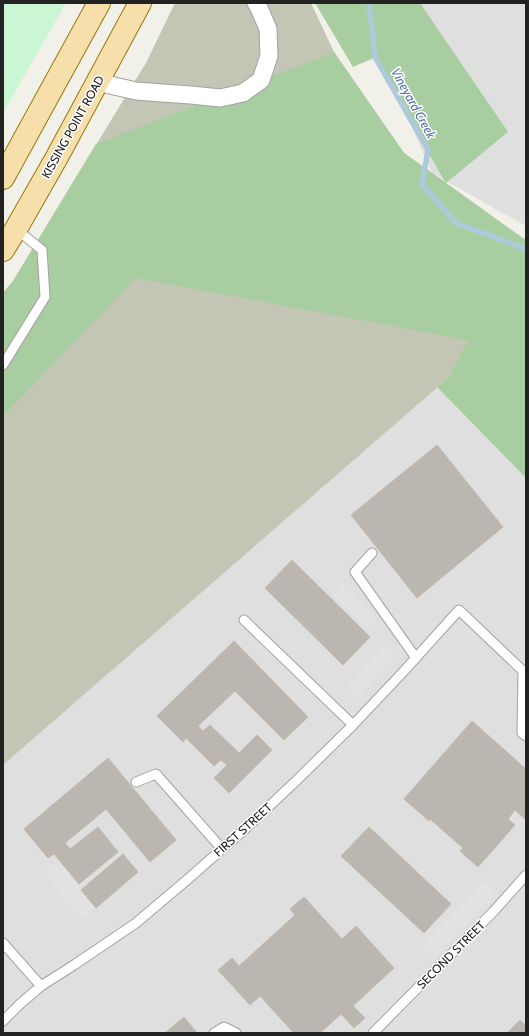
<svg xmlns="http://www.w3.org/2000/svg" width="529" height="1036" viewBox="0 0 529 1036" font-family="Cabin,sans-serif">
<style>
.residential{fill:#e0dfdf}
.construction{fill:#c3c5b5}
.forest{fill:#a8cda1}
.park{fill:#cbf6d4}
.parking{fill:#e2e2e2}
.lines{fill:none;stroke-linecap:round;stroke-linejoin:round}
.stream{stroke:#adcadb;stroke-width:5.5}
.building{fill:#bbb6af;stroke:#c2b9ac}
.lane-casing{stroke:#a3a3a3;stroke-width:11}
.street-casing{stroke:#a3a3a3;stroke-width:19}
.primary-casing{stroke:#947a0b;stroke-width:24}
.lane{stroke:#fff;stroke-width:9}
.street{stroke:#fff;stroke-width:17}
.primary{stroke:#f6dfaa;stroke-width:22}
.labels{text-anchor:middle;stroke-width:3;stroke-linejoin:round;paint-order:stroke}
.street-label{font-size:12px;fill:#222;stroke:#fff}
.water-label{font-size:13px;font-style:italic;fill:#5474ac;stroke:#fff}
</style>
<rect width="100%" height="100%" fill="#f1f0e9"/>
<path class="residential" d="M 315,3 L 526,3 L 526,226 L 432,173 L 381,57 L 353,66 Z
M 437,387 L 526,478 L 526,1033 L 3,1033 L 3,765 Z"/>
<path class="construction" d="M 175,3 L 311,3 L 334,52 L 404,153 L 524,239 L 447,379 L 3,765 L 3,293 L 13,281 L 146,63 Z"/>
<path class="forest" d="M 315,3 L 420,3 L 508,132 L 446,183 L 524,239 L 526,238 L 526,478 L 437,387 L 447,379 L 468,340 L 136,278 L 3,416 L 3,293 L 13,281 L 96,144 L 334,52 L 404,153 L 445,182 L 375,57 L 353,67 Z"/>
<path class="park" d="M 3,3 L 66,3 L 3,113 Z"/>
<path class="parking" d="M 343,585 L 377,618 L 366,629 L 332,596 Z
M 385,645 L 397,655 L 357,698 L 346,688 Z
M 59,861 L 96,907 L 81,919 L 44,873 Z
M 485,882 L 496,893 L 434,957 L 422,946 Z"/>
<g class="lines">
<path class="stream" d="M 369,3 L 375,57 L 428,150 L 422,184 L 456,223 L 526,249"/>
</g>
<path class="building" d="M 437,445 L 503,527 L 417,598 L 351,515 Z
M 292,560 L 370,637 L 343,665 L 265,588 Z
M 234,641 L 308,717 L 284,740 L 235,691 L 198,726 L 203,731 L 210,725 L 239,753 L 257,735 L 272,750 L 229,793 L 214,778 L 227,765 L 221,760 L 214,766 L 186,738 L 183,742 L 157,716 Z
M 472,721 L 526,769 L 526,820 L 515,810 L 508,819 L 515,825 L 478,867 L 460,851 L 463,848 L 430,819 L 429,821 L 404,799 Z
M 108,758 L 176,840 L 150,862 L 106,809 L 65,843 L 70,849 L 98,827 L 118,852 L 79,884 L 54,854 L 48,858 L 24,829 Z
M 369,827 L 451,904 L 424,933 L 341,856 Z
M 123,854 L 138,872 L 96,908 L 81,890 Z
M 304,897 L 342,939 L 356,926 L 394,968 L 353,1006 L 365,1018 L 354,1028 L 341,1014 L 320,1033 L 294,1033 L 260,996 L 250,1005 L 218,970 L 232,958 L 239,966 L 295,915 L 290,909 Z
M 184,1017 L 197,1033 L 165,1033 Z
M 520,1020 L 526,1026 L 526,1033 L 507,1033 Z"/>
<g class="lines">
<defs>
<path id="lane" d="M 3,365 L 45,297 L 42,250 L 16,229
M 372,553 L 355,572 L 416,658
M 244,620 L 353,725
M 136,782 L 156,774 L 222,849
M 3,943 L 41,986
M 3,1021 L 20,1004 L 41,986 L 74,965 L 136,923 L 188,879 L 246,828 L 297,780 L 353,725 L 404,671 L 459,610 L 523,671 L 522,733 L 526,736
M 214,1033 L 224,1027 L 236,1033
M 373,1033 L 494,911 L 526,875"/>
<path id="street" d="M 97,82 L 136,91 L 162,93 L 191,95 L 220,98 L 243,93 L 261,80 L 269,56 L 268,29 L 259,8 L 256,3"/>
<path id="primary" d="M 3,178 L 99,3
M 3,250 L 16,229 L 57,157 L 140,3"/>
</defs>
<use href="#lane" class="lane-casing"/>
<use href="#street" class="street-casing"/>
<use href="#primary" class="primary-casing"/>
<use href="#lane" class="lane"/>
<use href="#street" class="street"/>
<use href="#primary" class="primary"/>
</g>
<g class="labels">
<g class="street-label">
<text transform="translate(73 127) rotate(-61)" y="4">KISSING POINT ROAD</text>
<text transform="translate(243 830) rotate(-42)" y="4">FIRST STREET</text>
<text transform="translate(451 955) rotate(-45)" y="4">SECOND STREET</text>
</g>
<g class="water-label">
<text transform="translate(414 103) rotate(61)" y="5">Vineyard Creek</text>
</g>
</g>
<rect width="529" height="1036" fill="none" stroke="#222222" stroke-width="8"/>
</svg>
